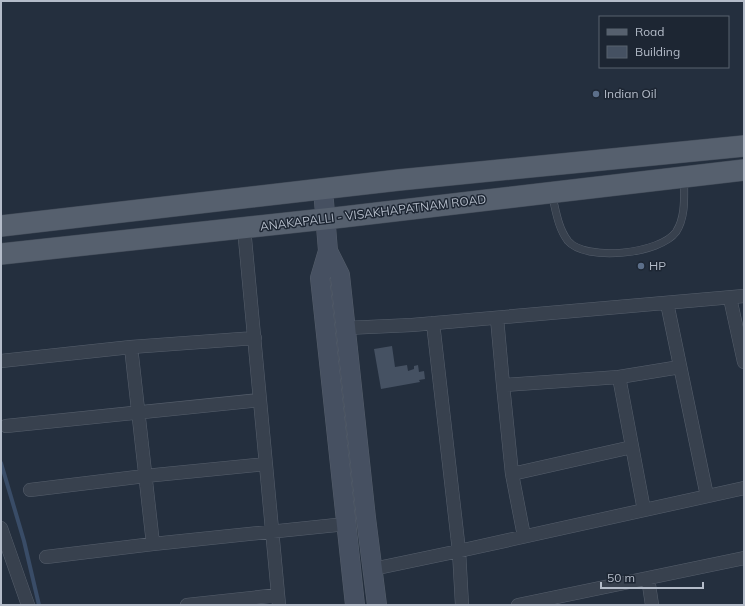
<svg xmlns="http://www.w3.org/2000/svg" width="745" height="606" viewBox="0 0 745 606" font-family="Mulish,sans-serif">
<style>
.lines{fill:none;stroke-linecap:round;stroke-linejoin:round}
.stream{stroke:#394c67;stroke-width:4}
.building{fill:#455162}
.lane-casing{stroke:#565f6c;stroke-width:8}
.street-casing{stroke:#565f6c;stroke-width:14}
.secondary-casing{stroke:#565f6c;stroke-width:20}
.primary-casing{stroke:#414a57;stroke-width:22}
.lane{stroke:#38414e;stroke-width:7}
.street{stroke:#38414e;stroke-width:13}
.secondary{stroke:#465061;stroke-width:19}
.primary{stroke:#56606e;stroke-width:21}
.service-dot{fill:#5c6f8a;stroke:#1d2633;stroke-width:1.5}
.labels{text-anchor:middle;stroke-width:3;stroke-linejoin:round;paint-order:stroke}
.poi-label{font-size:12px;fill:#b4bcc9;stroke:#1d2633;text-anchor:start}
.street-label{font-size:12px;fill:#b4bcc9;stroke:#1d2633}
</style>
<rect width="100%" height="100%" fill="#242f3e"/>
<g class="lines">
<path class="stream" d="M 1,463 L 24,541 L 39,605"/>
</g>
<path class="building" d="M 392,346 L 395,367 L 407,365 L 408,371 L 414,369 L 414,366 L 418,365 L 419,372 L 424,371 L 425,379 L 419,380 L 420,382 L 381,389 L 374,349 Z"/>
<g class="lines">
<defs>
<path id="lane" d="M 552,195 C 556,211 558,228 568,241 C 586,262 660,254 676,232 C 686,217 684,196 684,179"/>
<path id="street" d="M 244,228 L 279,605
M 730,298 L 744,362
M 667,303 L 707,496
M 497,318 L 503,385 L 619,377 L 680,367
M 433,323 L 459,551 L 744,488
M 346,328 L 412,325 L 744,296
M 131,347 L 153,544
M 1,361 L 131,347 L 255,338
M 619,377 L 644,510
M 503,385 L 512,474 L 524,536
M 6,426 L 260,400
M 512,474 L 632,447
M 30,490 L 145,476 L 266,464
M 1,528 L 28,605
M 46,557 L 153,544 L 346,524
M 373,569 L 459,551 L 462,605
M 648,578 L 652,605
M 187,605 L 278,595
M 518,605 L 744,558"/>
<path id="secondary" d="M 323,189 L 328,251 L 340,275 L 366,518 L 377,605
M 328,251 L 320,278 L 355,605"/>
<path id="primary" d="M 1,226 L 399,180 L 744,146
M 1,254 L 343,217 L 744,170"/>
</defs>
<use href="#lane" class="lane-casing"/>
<use href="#street" class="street-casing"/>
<use href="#secondary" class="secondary-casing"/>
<use href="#primary" class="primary-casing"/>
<use href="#lane" class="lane"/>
<use href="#street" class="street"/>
<use href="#secondary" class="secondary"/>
<use href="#primary" class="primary"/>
</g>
<g class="service-dot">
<circle cx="596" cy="94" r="4"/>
<circle cx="641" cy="266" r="4"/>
</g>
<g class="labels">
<g class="poi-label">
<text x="604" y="98">Indian Oil</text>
<text x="649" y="270">HP</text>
</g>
<g class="street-label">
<text transform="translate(373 213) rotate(-7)" y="4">ANAKAPALLI - VISAKHAPATNAM ROAD</text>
</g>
</g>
<rect width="745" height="606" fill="none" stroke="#b4bcc9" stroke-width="4"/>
<rect x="599" y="16" width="130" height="52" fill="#1d2633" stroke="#59626f"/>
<rect x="607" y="29" width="20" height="6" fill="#56606e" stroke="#59626f"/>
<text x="635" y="36" font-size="12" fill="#b4bcc9">Road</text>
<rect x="607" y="46" width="20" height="12" fill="#455162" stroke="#59626f"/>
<text x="635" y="56" font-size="12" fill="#b4bcc9">Building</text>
<path d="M601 582v6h102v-6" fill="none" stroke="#b4bcc9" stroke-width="2"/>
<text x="607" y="582" font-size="12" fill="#b4bcc9" stroke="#1d2633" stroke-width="3" paint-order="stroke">50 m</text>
</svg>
